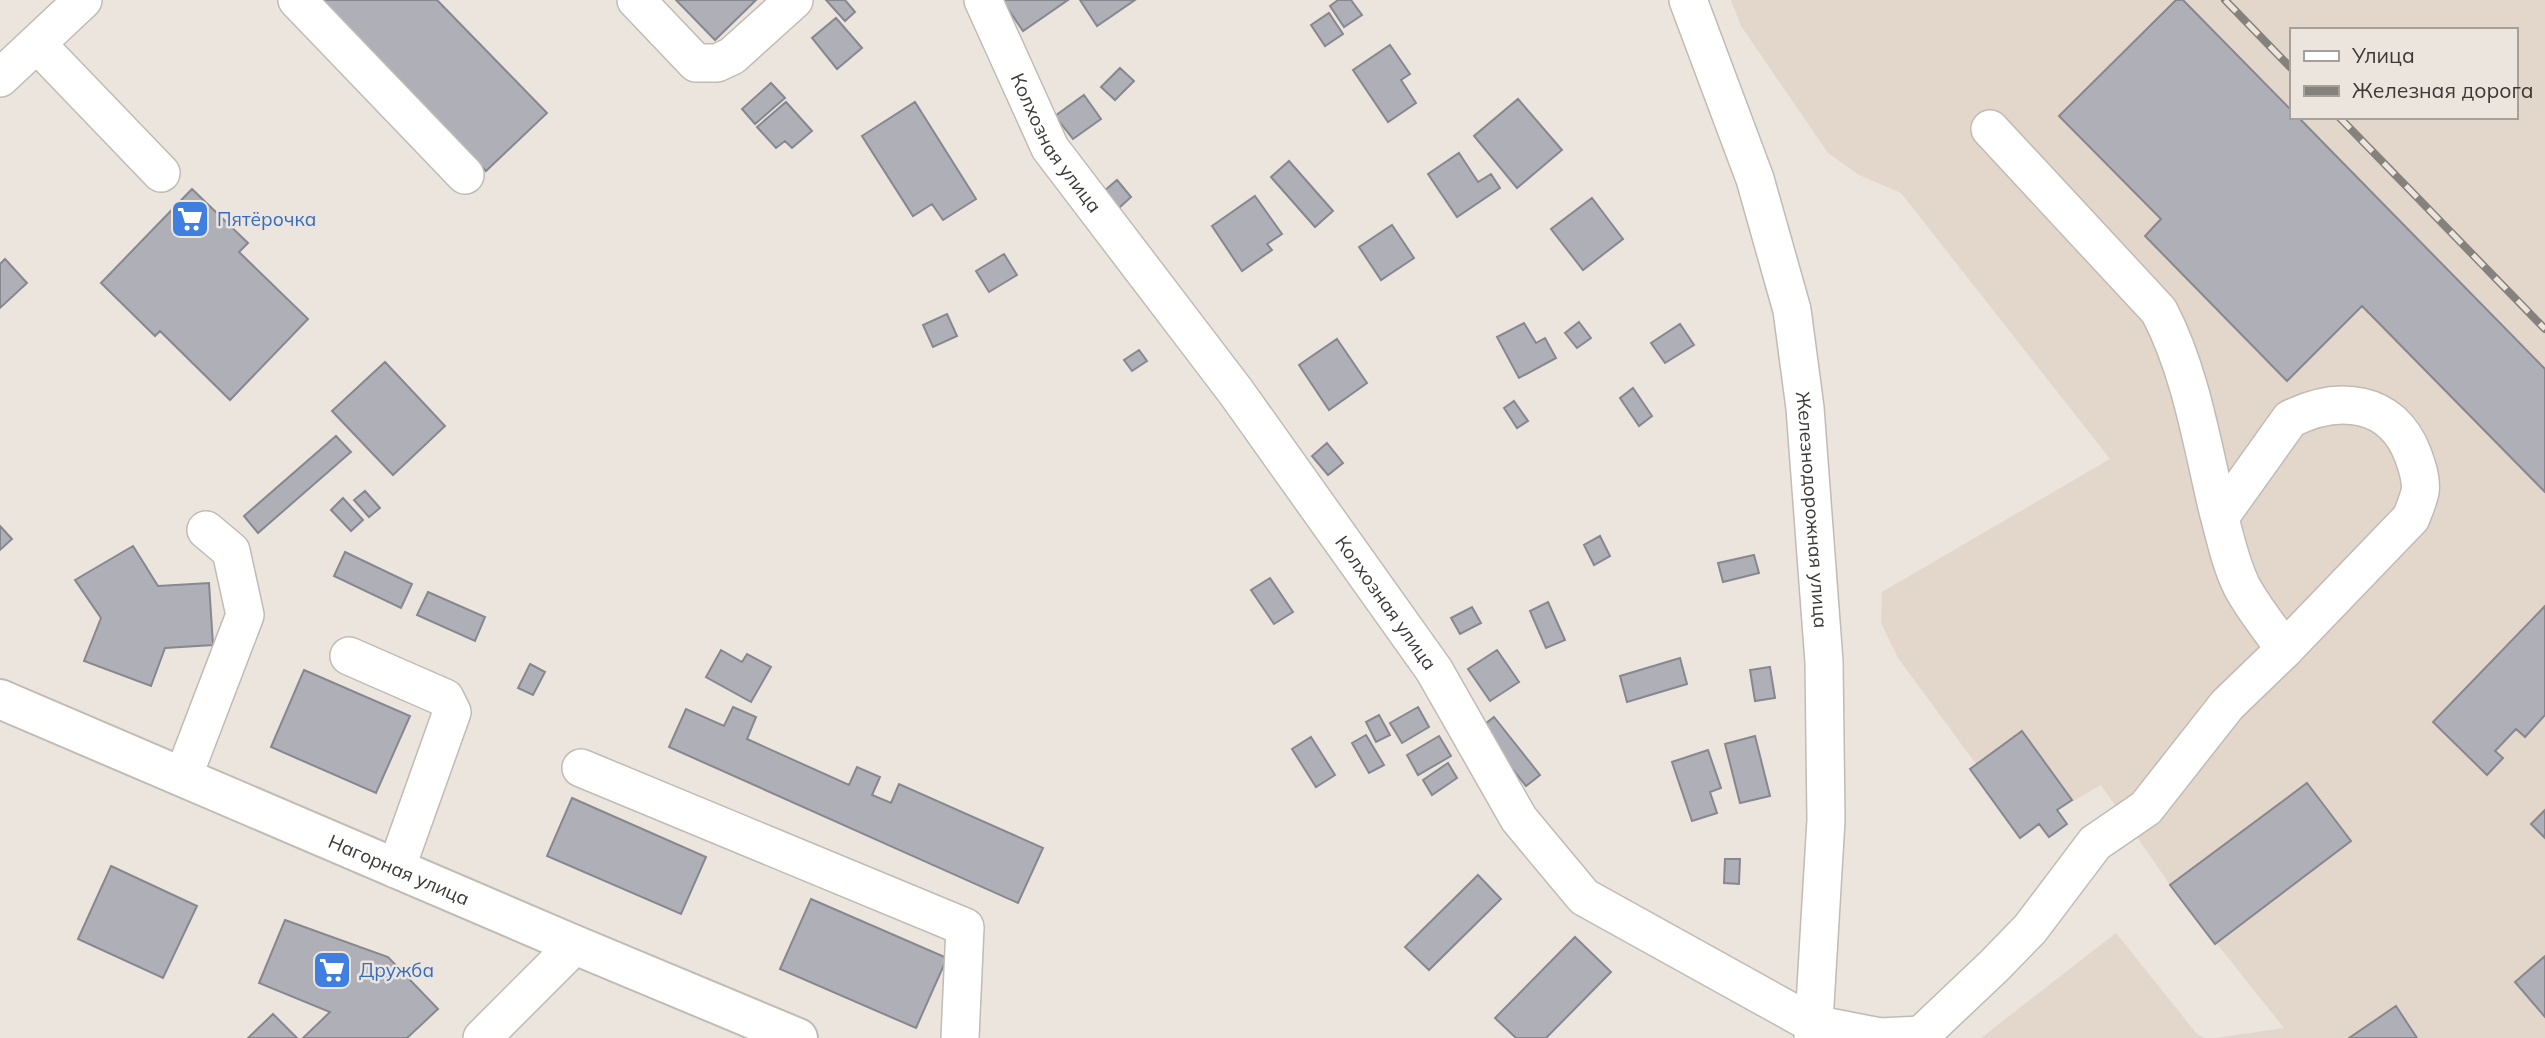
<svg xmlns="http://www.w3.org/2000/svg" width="2545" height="1038" viewBox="0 0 2545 1038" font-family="Mulish,sans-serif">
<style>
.built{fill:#e3d7cb;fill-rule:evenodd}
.building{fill:#afafb7;stroke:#87878f;stroke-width:2}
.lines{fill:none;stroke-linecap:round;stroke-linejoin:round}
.minor-casing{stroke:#c1bbb4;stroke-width:40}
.major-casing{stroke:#c1bbb4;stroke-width:42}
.minor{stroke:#fff;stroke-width:37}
.major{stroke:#fff;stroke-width:38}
.rail-casing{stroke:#85817c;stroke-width:8}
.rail{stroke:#ebe5de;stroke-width:5;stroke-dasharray:16;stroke-linecap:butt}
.labels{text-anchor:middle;stroke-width:5;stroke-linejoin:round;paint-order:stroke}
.street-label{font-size:19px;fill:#3b3835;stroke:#ebe5de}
.shop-label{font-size:19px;fill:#366cbe;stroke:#ebe5de;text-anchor:start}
</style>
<rect width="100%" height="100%" fill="#ebe5de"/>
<path class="built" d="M 1731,0 L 2545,0 L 2545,1038 L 2215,1038 L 2284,1028 L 2170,885 L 2101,785 L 2058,810 L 2067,824 L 2049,837 L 2039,824 L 2020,838 L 1970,769 L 1976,764 L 1898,658 L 1881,623 L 1882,592 L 2110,459 L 1901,193 L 1859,175 L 1828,153 L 1741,26 ZM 2291,30 L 2515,30 L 2515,117 L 2291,117 Z
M 2116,933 L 2197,1034 L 2204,1038 L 1981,1038 Z"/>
<path class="building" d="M 321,0 L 437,0 L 547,113 L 486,171 Z
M 676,0 L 756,0 L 715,40 Z
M 826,0 L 845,0 L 855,12 L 845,21 Z
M 1002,0 L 1068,0 L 1023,31 Z
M 1080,0 L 1135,0 L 1097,26 Z
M 1338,0 L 1351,0 L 1362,15 L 1344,27 L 1330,6 Z
M 2176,0 L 2183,0 L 2291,110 L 2291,117 L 2298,117 L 2545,369 L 2545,492 L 2362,306 L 2287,381 L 2145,236 L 2161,219 L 2059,116 Z
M 1329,13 L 1343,34 L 1325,46 L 1311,25 Z
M 836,18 L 862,48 L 837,69 L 812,38 Z
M 1390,45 L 1410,74 L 1401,80 L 1416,103 L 1388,122 L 1353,70 Z
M 1120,68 L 1134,81 L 1115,100 L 1101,87 Z
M 771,83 L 785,98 L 755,124 L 742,109 Z
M 1084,95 L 1101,119 L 1073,139 L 1055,116 Z
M 1518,99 L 1562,150 L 1517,188 L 1474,136 Z
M 786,102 L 812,131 L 792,148 L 785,141 L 776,148 L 757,127 Z
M 915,102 L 976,199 L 943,220 L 932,204 L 913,216 L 862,136 Z
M 1459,153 L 1478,182 L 1491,174 L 1500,188 L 1457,217 L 1428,174 Z
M 1289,161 L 1333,211 L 1315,227 L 1271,177 Z
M 1117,180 L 1131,197 L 1119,208 L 1104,191 Z
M 192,189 L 248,243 L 239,252 L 308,319 L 230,400 L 160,331 L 155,336 L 101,283 Z
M 1255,196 L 1282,234 L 1267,244 L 1272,250 L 1242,271 L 1212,226 Z
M 1592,198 L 1623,239 L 1583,270 L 1551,229 Z
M 1392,225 L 1414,258 L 1381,280 L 1359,247 Z
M 1004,254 L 1017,275 L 989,292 L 976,271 Z
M 5,259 L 27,283 L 0,308 L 0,264 Z
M 947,314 L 957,336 L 933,347 L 923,325 Z
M 1579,322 L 1591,338 L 1577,348 L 1565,333 Z
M 1524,323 L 1536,343 L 1545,338 L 1556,358 L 1519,378 L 1497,337 Z
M 1680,324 L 1694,345 L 1665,363 L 1651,343 Z
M 1337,339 L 1367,383 L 1329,410 L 1299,365 Z
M 1139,350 L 1147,361 L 1132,371 L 1124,360 Z
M 385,362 L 445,426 L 393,475 L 332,411 Z
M 1633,388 L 1652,416 L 1639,426 L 1620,398 Z
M 1514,401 L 1528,421 L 1517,428 L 1504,408 Z
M 336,436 L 351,452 L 258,533 L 244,516 Z
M 1327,443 L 1343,463 L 1328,475 L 1312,456 Z
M 365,491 L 380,508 L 369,517 L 354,500 Z
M 343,498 L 363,520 L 351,531 L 331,510 Z
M 0,526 L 12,539 L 0,550 Z
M 1600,536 L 1610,556 L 1594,565 L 1584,545 Z
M 133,546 L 158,586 L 209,583 L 213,645 L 165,648 L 151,686 L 84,661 L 101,618 L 75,580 Z
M 345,552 L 412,584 L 401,608 L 334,576 Z
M 1754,555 L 1759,573 L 1723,582 L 1718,563 Z
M 1270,578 L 1293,612 L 1274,624 L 1251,590 Z
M 428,592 L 485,617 L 475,641 L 417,615 Z
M 1548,602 L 1565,640 L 1546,648 L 1530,611 Z
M 2545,606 L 2545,715 L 2525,737 L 2516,729 L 2495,751 L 2503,758 L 2487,775 L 2433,722 Z
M 1472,607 L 1481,623 L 1460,634 L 1451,618 Z
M 721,650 L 742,662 L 747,654 L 771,667 L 751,702 L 706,677 Z
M 1497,650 L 1519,682 L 1490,701 L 1468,669 Z
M 1680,658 L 1687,684 L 1627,702 L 1620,676 Z
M 530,664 L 545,672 L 533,695 L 518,688 Z
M 1770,667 L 1775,698 L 1755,701 L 1750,670 Z
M 304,670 L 410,716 L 376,793 L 271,747 Z
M 733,707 L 756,717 L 747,739 L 849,785 L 857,767 L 880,777 L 872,795 L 891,803 L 899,784 L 1043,848 L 1018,903 L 669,747 L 686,709 L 724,726 Z
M 1418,707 L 1429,727 L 1402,743 L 1390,723 Z
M 1379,715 L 1390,735 L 1376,742 L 1366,722 Z
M 1494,717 L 1540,775 L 1526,786 L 1480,728 Z
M 2022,731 L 2072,800 L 2057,810 L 2067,824 L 2049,837 L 2039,824 L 2020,838 L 1970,769 Z
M 1366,735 L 1384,765 L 1369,773 L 1352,743 Z
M 1439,736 L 1451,756 L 1418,775 L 1407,755 Z
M 1755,736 L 1770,796 L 1740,803 L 1725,744 Z
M 1311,737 L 1335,775 L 1316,787 L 1292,749 Z
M 1708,750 L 1721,788 L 1710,792 L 1717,813 L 1692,821 L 1672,762 Z
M 1448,763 L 1457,778 L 1432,795 L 1423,780 Z
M 2307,783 L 2351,841 L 2215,944 L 2170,885 Z
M 572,798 L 706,857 L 681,914 L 547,856 Z
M 2545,810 L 2545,838 L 2531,824 Z
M 1725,859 L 1740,859 L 1739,884 L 1724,883 Z
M 111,866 L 197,906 L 163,978 L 78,939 Z
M 1478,875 L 1501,899 L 1429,970 L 1405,947 Z
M 811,899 L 947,958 L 916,1028 L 780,969 Z
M 285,920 L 388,957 L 438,1009 L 407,1038 L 303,1038 L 330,1012 L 259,983 Z
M 1575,937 L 1611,972 L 1546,1038 L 1516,1038 L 1495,1018 Z
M 2545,956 L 2545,1017 L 2515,982 Z
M 2396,1006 L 2417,1038 L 2349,1038 Z
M 273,1014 L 297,1038 L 248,1038 Z"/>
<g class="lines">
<defs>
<g id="minor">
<path d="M 297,0 L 465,175"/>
<path d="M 636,0 L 696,63 L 717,63 L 732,56 L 794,0"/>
<path id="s1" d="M 983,0 L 1050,148 L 1236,392 L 1434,670 L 1519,819 L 1584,897 L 1813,1024 L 1880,1037 L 1921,1035 L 1926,1038"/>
<path id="s2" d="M 1688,0 L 1755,179 L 1792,310 L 1805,408 L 1824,662 L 1826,820 L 1813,1038"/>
<path d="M 37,44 L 161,173"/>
<path d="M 0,78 L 83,0"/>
<path d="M 2220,517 L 2290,419 C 2338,395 2392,399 2413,455 C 2417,466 2422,480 2420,492 C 2418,501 2414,510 2411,518 L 2285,649"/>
<path d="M 349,656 L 445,698 L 452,712 L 396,869"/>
<path d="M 581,768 L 965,927 L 960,1038"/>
<path d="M 183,777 L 245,615 L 231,551 L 206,530"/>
<path d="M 482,1038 L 575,945"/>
<path d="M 1918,1038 L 1994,966 L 2030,929 L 2095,843 L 2146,808 L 2227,705 L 2285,649 C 2270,629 2254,609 2242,587 C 2230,563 2225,536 2218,511 C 2202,444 2191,372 2159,311 L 1990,129"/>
</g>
<g id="major">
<path id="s3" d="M 0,699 L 575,945 L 798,1038"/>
</g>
</defs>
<use href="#minor" class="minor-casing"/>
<use href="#major" class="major-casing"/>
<use href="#minor" class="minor"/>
<use href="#major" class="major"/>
<defs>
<path id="rail" d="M 2225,0 L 2291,68
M 2339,117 L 2545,329"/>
</defs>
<use href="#rail" class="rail-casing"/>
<use href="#rail" class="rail"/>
</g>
<defs>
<symbol id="supermarket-square" viewBox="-11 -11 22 22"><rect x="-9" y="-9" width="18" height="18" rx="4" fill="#3f7fe0" stroke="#ebe5de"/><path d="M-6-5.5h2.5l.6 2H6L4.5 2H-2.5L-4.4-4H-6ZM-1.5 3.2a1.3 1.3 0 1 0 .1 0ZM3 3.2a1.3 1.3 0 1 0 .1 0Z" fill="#fff"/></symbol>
</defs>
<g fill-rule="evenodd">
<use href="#supermarket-square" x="168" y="197" width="44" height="44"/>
<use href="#supermarket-square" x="310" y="948" width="44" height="44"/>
</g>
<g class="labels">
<g class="street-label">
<text dy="7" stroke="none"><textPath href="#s1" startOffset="161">Колхозная улица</textPath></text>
<text dy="7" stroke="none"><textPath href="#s2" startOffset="528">Железнодорожная улица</textPath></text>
<text dy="7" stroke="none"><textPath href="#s1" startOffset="728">Колхозная улица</textPath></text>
<text dy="7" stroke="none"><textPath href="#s3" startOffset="434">Нагорная улица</textPath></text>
</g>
<g class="shop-label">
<text x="217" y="226">Пятёрочка</text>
<text x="359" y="977">Дружба</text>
</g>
</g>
<rect x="2290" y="28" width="228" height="91" fill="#ebe5de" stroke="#a5a09a" stroke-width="2"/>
<rect x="2304" y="51" width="35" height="10" fill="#ffffff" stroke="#a5a09a" stroke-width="2"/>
<text x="2352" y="63" font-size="21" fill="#3b3835">Улица</text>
<rect x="2304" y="86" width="35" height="10" fill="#85817c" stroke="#a5a09a" stroke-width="2"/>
<text x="2352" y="98" font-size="21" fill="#3b3835">Железная дорога</text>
</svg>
